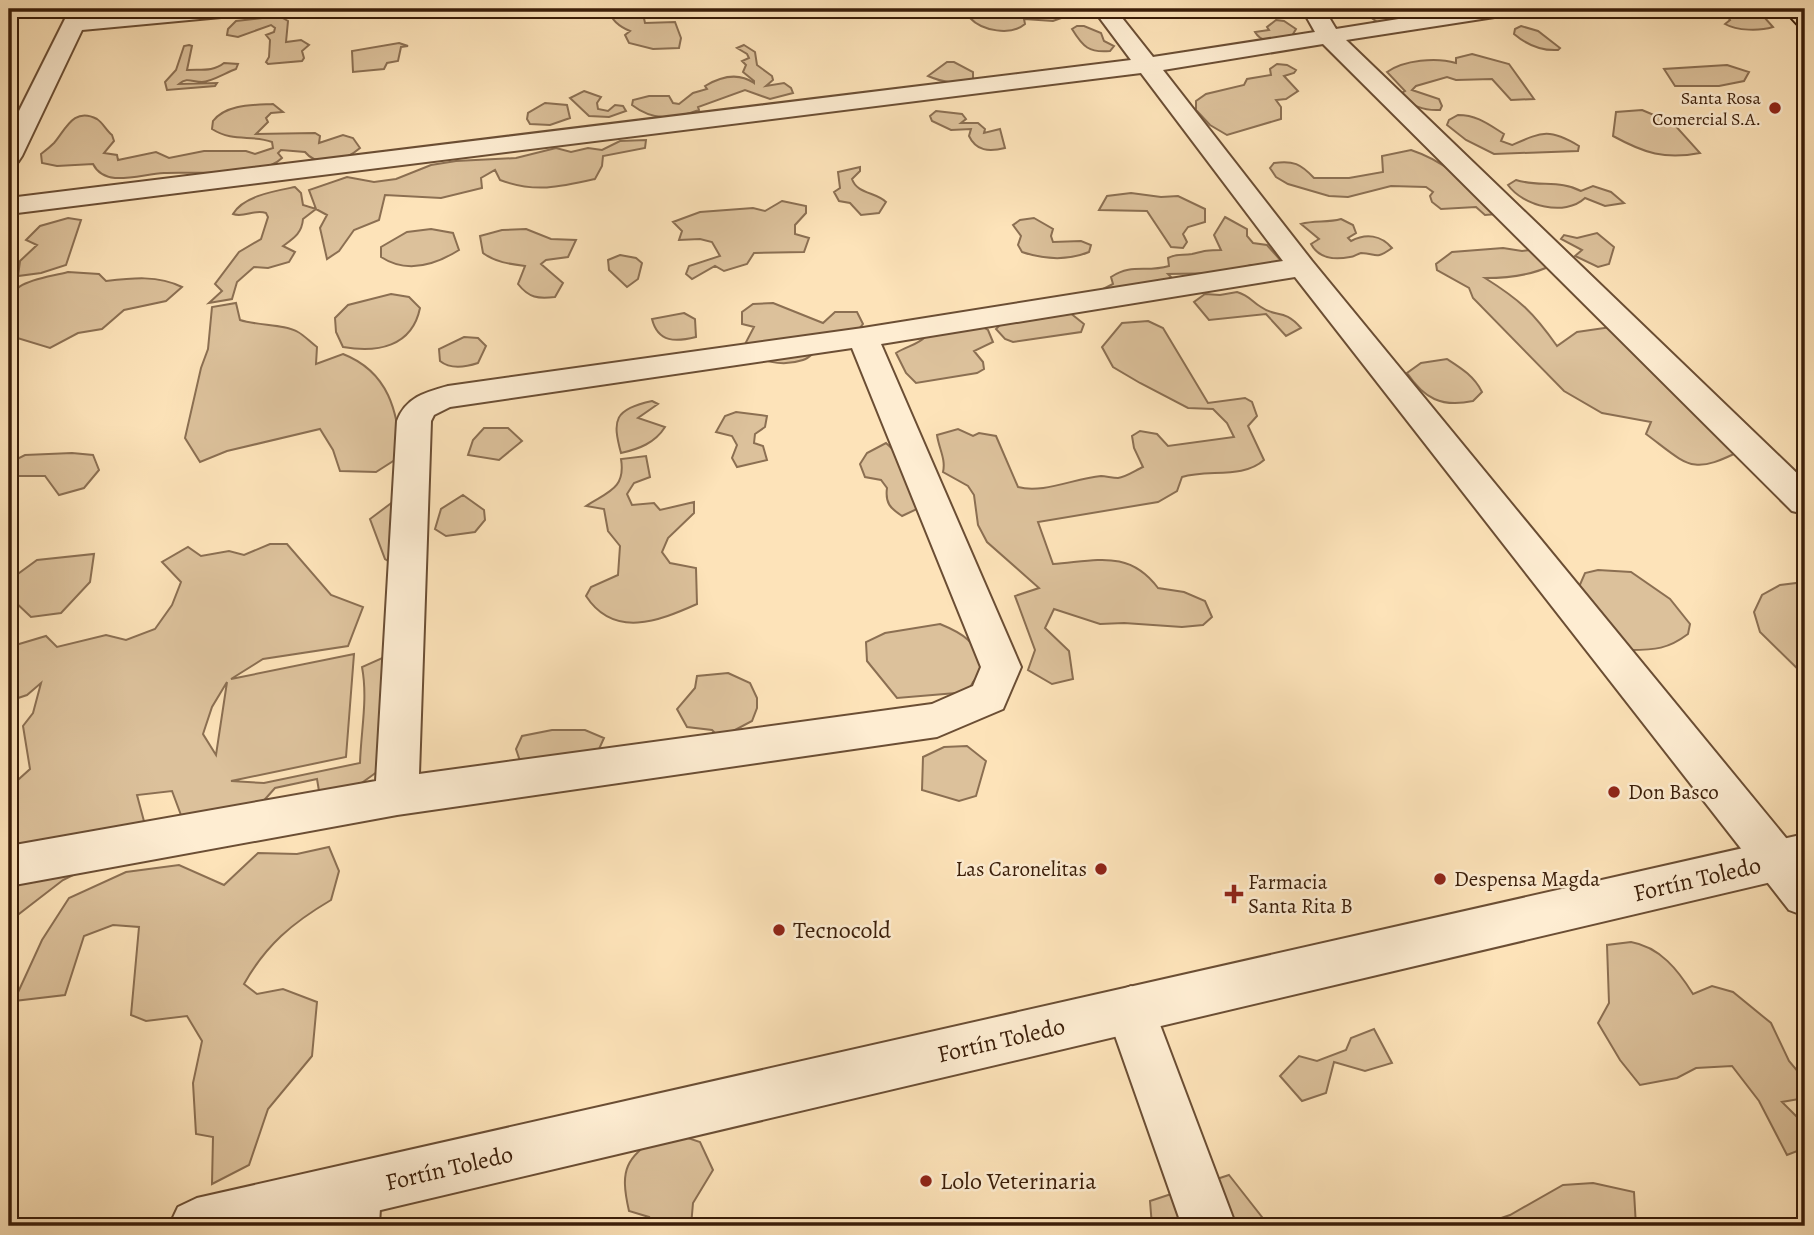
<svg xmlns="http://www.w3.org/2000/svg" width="1814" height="1235" viewBox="0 0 1814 1235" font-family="Alegreya,serif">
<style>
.green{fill:#dcc19b;stroke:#8b6f52;stroke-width:2;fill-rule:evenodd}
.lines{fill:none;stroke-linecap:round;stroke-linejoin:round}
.minor-casing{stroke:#6b4e34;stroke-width:4}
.tertiary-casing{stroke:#6b4e34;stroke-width:4}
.trunk-casing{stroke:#3a1d08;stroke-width:4}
.minor{fill:#feedd2;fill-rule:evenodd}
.tertiary{fill:#feedd2;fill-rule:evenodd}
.trunk{fill:#fde3b9;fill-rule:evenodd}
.poi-dot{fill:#8f2418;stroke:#feedd2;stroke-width:2.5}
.labels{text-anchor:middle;stroke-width:5;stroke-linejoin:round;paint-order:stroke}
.far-poi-label{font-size:18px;fill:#3a1d08;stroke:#feedd2;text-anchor:end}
.poi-label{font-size:21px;fill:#3a1d08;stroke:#feedd2;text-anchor:start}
.near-street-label{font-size:24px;fill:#3a1d08;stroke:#feedd2}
.near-poi-label{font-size:24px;fill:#3a1d08;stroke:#feedd2;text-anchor:start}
</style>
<rect width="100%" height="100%" fill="#fde3b9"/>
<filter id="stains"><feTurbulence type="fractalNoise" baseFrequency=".00286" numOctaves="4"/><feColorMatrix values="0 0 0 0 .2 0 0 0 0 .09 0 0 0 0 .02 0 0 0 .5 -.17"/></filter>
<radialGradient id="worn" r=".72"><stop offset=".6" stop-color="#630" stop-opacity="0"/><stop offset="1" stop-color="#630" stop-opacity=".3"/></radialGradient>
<path class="green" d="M 610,9 L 642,9 L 645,23 L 675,22 L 681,38 L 679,48 L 653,49 L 629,43 L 625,35 L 630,31 C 620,27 609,19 610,9 Z
M 990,9 L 1060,9 L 1058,11 L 1067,16 L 1053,21 L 1024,19 L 1025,24 C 1011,36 982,31 970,18 Z
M 1369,9 L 1484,9 L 1486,10 L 1414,15 L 1408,21 L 1380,24 L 1366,14 Z
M 1681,9 L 1757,9 L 1773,27 C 1760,31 1737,31 1725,24 L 1730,20 L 1723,11 L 1663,17 L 1652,12 Z
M 279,16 L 288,21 L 286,42 L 301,40 L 309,45 L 302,51 L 304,58 L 302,61 L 268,64 L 266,62 L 269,57 L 270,40 L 266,35 L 274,32 L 275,28 L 271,25 L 238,37 L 227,35 L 228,29 L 236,21 Z
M 1276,20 L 1284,21 L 1296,29 L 1289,41 C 1275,41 1262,44 1255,32 L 1269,30 L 1267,27 Z
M 1077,26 L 1084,26 L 1101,33 L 1104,41 L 1114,46 L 1110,51 C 1089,53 1083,47 1072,29 Z
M 1521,26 L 1538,31 L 1560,48 L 1558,50 C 1542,51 1527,45 1514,34 L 1515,29 Z
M 399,43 L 408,46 L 401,47 L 398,61 L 387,63 L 384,69 L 353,72 L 352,51 Z
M 189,45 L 192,46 L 187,70 C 200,69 213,72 224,63 L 238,64 L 236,69 C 227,72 211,82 202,82 C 192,82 187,77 179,84 L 217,83 L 215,86 L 167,90 L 165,82 L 176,70 L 184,46 Z
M 744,45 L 755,52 L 757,65 L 772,76 L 773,80 L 766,86 L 784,83 L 791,88 L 793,93 L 770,99 L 745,90 L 698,107 L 699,110 C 675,119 654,122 632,105 L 633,100 L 649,96 L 669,96 L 673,103 L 679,104 L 693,93 L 707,89 L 705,86 C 720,77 738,72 754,83 L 754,81 L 743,72 L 746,65 L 742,61 L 749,58 L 747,54 L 737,48 Z
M 1472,54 L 1509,64 L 1534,99 L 1511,100 L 1492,79 L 1456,80 L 1447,77 L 1416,86 L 1412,90 L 1439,99 L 1442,106 L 1440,110 C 1422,111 1412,105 1398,95 L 1405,91 L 1387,72 C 1404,60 1436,57 1456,63 L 1456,58 Z
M 947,62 L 954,62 L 973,72 L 973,80 C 956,84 944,83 928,76 Z
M 1277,64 L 1287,65 L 1296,70 L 1294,73 L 1284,76 L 1298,91 L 1286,99 L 1276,100 L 1281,107 L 1281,119 L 1227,135 L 1210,125 L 1196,110 L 1196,101 L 1206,94 L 1244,85 L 1247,79 L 1271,75 L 1270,69 Z
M 1727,65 L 1749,72 L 1744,81 L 1719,86 L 1675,86 L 1664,69 Z
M 584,91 L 601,97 L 597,103 L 598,109 L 608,111 L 615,105 L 623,106 L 626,111 L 609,117 L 589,116 L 570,98 Z
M 545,103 L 567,105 L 570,118 L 550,125 L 530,124 L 527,119 L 528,113 Z
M 273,104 L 283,112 L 271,113 L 266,118 L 268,122 L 256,134 L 315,133 L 320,136 L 319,143 L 343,135 L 353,138 L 360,148 C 345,161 319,169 305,152 L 281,150 L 278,153 L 282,158 C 261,179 193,171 164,173 C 148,174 131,179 115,178 C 105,177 97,172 93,164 L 57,166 L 42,163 L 41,154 C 45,151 50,147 54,143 C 65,131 73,106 97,119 C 103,123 106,130 112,135 L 114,141 L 104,153 L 117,155 L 118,160 L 156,152 L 169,158 L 204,151 L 246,151 L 255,154 L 273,148 L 272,142 C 251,134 234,143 212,129 L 213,121 C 226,104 253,105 273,104 Z
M 1642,110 L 1673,123 L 1700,153 C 1665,160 1644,153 1613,136 L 1616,112 Z
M 936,111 L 962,114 L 966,119 L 961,123 L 978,123 L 985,129 L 984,133 L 1000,129 L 1005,148 C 989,152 976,151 969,136 L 971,129 L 951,130 L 932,121 L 930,116 Z
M 1458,115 C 1477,115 1488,124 1504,134 L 1501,141 L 1512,145 C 1542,132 1549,128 1579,146 L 1578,151 L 1494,154 L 1466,140 L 1447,125 L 1449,120 Z
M 646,140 L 645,148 L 603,156 L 602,166 L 595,179 C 560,187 535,193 500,180 L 495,170 L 481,178 L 482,188 L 441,198 L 385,195 L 379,220 L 354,230 L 339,251 L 327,259 L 320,228 L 327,215 L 316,209 L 303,219 C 302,233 294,238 283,246 L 295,252 L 289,262 L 268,268 L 254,267 L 237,282 L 232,299 L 209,303 L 222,291 L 215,284 L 239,252 L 261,239 L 268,217 L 266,213 C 254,209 244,218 233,214 C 243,196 275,191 295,187 L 301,193 L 303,205 L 316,209 L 309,190 L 347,177 L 374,182 L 396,179 L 431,165 L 456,161 L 516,158 L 556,148 L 571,152 L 588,148 L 602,150 L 620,141 Z
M 1411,150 C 1450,163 1469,186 1498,214 L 1485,215 L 1476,207 L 1441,209 L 1432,202 L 1430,196 L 1433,192 L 1426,187 L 1391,186 L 1348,197 L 1329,196 L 1288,184 L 1276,177 L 1270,168 L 1274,163 C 1293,160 1301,164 1314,178 L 1349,178 L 1383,172 L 1382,156 Z
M 860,167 L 860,171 L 852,179 C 857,194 876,192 886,202 L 879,213 L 861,215 L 850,203 L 839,201 L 834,192 L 840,188 L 838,172 Z
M 1516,180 C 1538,187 1561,180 1581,191 L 1593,186 L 1611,192 L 1624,203 L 1605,206 L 1585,198 C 1565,217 1523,206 1508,185 Z
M 1131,193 L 1161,197 L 1178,196 L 1205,209 L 1205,222 L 1188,227 L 1183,234 L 1187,242 L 1183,248 L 1171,247 L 1147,211 L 1099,210 L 1107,196 Z
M 782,201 L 806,206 L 806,213 L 795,225 L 795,234 L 809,238 L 804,252 L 754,253 L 747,264 L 724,271 L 715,266 L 692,279 L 686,274 L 689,266 L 720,256 L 712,242 L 700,239 L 679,240 L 682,231 L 673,222 L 700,212 L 753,208 L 765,211 Z
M 1225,217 L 1247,229 L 1247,236 L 1253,243 L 1267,245 L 1283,263 L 1268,267 L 1251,265 L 1225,273 L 1168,274 L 1176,282 L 1106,295 L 1103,289 L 1113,284 L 1111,277 C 1133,263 1145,273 1169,266 L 1168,258 C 1178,253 1183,256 1192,254 C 1204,251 1207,250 1221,250 L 1214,235 Z
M 68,218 L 81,220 L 66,265 L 41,273 L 18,276 L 20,261 L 37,245 L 26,240 L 40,226 Z
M 1034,218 L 1053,229 L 1051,236 L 1053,242 L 1081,241 L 1091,245 L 1089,252 C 1067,261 1043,259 1022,252 L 1018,245 L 1021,236 L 1013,225 L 1020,220 Z
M 1341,219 L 1353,225 L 1356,233 L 1348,238 L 1351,241 C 1366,233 1381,235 1392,248 C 1374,261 1377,253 1361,253 C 1357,254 1354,257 1350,257 C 1335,260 1319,259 1311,244 L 1319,239 L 1301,224 C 1315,220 1327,223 1341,219 Z
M 431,229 L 453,233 L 459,250 C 435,265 407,274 381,257 L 381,247 L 407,232 Z
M 526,229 L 551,239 L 576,240 L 568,257 L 546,260 L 541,264 L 563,283 L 555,297 C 538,299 529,298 518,284 L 525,266 C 509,264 495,262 483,253 L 480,236 L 502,230 Z
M 1597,233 L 1614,247 L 1609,264 L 1598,267 L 1575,256 L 1582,250 L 1561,239 L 1564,235 L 1577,238 Z
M 1503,248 L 1522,251 L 1538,249 L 1552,265 C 1533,275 1506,278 1485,278 C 1520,300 1533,312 1557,346 L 1577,332 L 1611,327 L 1742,450 C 1691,476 1689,466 1646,434 L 1651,422 L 1602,413 L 1564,391 L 1473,298 L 1469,288 L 1437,270 L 1436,264 L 1452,252 Z
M 620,255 L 636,258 L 642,263 L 638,279 L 627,287 L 609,270 L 608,260 Z
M 68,272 L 99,274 L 106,281 C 132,278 158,275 182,287 L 166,301 L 124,310 L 102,329 L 78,333 L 50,348 L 14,337 C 13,329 10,323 9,316 C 1,280 43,279 68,272 Z
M 1237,292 C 1250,296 1251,301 1261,307 C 1276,318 1284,308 1301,328 L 1286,336 L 1266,314 L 1209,320 L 1194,302 L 1205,294 L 1220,295 Z
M 391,294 L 409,297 L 420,308 C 412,347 377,353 343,347 L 336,332 L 335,318 L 348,305 Z
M 236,303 L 240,320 C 258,326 285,324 298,332 C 305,336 310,342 317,347 L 316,364 L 343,354 C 389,372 398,412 401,456 L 376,472 L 340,471 L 333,450 L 320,429 L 227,451 L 200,462 L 185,438 L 201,368 L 208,349 L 212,307 Z
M 773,303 L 823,323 L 835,312 L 857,312 L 863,324 C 853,338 837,342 821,348 C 814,351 810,358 803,360 C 782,367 759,362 743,348 L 754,327 L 742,324 L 742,312 L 753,304 Z
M 1069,312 L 1084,324 L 1081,332 L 1013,342 L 1005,339 L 996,329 L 1002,323 Z
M 684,313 L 695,319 L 696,337 C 676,342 658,343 652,319 Z
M 1148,321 L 1163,328 L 1208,403 L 1245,398 L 1252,402 L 1257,416 L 1248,426 L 1264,460 C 1243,479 1208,469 1182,477 L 1177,491 L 1158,502 L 1038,522 L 1053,564 C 1096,561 1129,549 1158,588 L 1184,592 L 1205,601 L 1212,617 L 1203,625 L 1182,627 L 1124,623 L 1100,624 L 1054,609 L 1045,628 L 1069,651 L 1073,679 L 1052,684 L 1028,670 L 1035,650 L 1015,596 L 1039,588 L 987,542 L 978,525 L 974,495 L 968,486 L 943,472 C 946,459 939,449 937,435 L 958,429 L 973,436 L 979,433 L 996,436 L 1018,487 C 1043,494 1075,478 1101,476 C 1106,476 1112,478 1118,478 C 1126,477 1136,470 1143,467 L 1134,448 L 1132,436 L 1140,431 L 1157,434 L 1168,446 L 1234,437 L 1227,423 L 1213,409 L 1188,408 L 1140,383 L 1113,367 L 1102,347 L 1122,323 Z
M 979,325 L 988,330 L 993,342 L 974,351 L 983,362 L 984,369 L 977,373 L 916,383 L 906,373 L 896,353 C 907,346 918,345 926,336 Z
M 464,337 L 478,338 L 486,346 L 478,363 C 466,367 451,370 440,361 L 439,349 Z
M 1447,359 C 1461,368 1474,376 1482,392 L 1473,401 C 1441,408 1424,398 1407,373 L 1421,363 Z
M 652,401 L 658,404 L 638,418 L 665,427 C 655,443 639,449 621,453 C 612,420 614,409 652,401 Z
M 736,412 L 767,416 L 765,427 L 755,434 L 754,443 L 763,446 L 767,460 L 737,467 L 732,458 L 737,445 L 732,436 L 716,432 L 725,416 Z
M 484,428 L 508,428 L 522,441 L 499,460 L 468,455 L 473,440 Z
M 886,443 L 900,456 L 919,508 L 902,516 C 890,508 885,503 887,488 L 881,480 L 865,477 L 860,464 L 867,453 Z
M 72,453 L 93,455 L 99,470 L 84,488 L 59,495 L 45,476 L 9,476 L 9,463 L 25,455 Z
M 646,456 L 650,477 L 634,483 L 627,494 L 632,505 L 654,503 L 660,510 L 694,502 L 694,513 L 668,538 L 662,552 L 670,563 L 696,568 L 697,604 C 659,621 614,639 586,596 L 591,587 L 618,575 L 620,546 L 608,531 L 604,509 L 586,506 C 607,492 626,489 621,459 Z
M 463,495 L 484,510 L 485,520 L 475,532 L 446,536 L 435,529 L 441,509 Z
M 398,498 L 395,565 L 385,559 L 370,519 Z
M 270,544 L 287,544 L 331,595 L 363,607 L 348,646 L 263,659 L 231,679 L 354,654 L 346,757 L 231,781 L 264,783 L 360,763 C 361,730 368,699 362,667 L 389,655 L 388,764 L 349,792 L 319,791 L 317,779 L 275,788 L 259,806 L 184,823 L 172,791 L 137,795 L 145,825 L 9,854 L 9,788 L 30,769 L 23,726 L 33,713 L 41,683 L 27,695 L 9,701 L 9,647 L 46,636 L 57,647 L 106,635 L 126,640 L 155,629 L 172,605 L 181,582 L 162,562 L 188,547 L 201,556 L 229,551 L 244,555 ZM 227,682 L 216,755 L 203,734 L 212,707 Z
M 94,554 L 90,582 L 61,613 L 31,617 L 12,599 L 11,579 L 37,560 Z
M 1598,570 L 1631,572 L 1670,599 L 1690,624 L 1688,634 C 1668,649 1655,650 1630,650 L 1572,603 L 1585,573 Z
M 1805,582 L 1805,676 L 1760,632 L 1754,612 L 1762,595 L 1780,585 Z
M 940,624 C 967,635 972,641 986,666 L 973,682 L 968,692 L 897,698 L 867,661 L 866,642 L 885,633 Z
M 728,673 L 750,683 L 757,698 L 757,708 L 752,721 L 720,738 L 712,730 L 687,727 L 677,709 L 695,688 L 697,676 Z
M 552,730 L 585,730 L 604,738 L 590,769 L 523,770 L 516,749 L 522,736 Z
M 967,746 L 986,761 L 976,796 L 959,801 L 922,790 L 923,757 L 944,747 Z
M 329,847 L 339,871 L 331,900 C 292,923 266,945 244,984 L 257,994 L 283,989 L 317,1002 L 312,1056 L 268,1109 L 249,1165 L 212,1184 L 213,1137 L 196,1134 L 193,1083 L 202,1041 L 187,1016 L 146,1021 L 131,1015 L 139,927 L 113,925 L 84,936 L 65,995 L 14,1001 L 42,940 L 69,898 L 126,872 L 179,865 L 224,885 L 258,853 L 297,854 Z
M 97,863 L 63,880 L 15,917 L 9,918 L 9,879 Z
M 1631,942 C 1660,947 1678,970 1693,994 L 1712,986 L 1733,992 L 1771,1023 L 1789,1061 L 1805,1080 L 1805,1098 L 1782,1102 L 1805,1125 L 1805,1148 L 1787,1155 L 1759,1101 L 1732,1066 L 1696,1068 L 1677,1078 L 1640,1085 L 1620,1060 L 1598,1023 L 1609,1003 L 1607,945 Z
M 1374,1029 L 1392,1063 L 1365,1071 L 1334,1062 L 1326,1093 L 1302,1101 L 1280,1076 L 1299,1056 L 1317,1061 L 1346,1050 L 1351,1038 Z
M 664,1130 L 700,1142 L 713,1170 L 693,1203 L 691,1226 L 646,1226 L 649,1217 L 629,1211 C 618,1163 629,1159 664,1130 Z
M 1229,1175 L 1269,1226 L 1152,1226 L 1150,1201 Z
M 1593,1183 L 1634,1192 L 1636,1226 L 1478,1226 L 1510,1215 L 1563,1185 Z"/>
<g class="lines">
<defs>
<path id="minor" d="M 70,9 L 92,9 L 89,16 L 164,9 L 243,9 L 240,14 L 232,16 L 82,30 L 22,156 L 18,162 L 9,164 L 9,131 Z
M 1093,9 L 1115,9 L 1153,57 L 1315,32 L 1302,9 L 1324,9 L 1336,29 L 1461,9 L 1512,9 L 1509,14 L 1501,16 L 1346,40 L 1805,481 L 1805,514 L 1792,511 L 1323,44 L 1163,70 L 1312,261 L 1805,861 L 1805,916 L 1789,910 L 1295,277 L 881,344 L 1021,667 L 1003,709 L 937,737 L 397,815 L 9,886 L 9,846 L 376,781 L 397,421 C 406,397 426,392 448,386 L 863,328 L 1283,261 L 1141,73 L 9,214 L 9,198 L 1131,60 ZM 852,348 L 981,667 L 973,686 L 932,704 L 419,774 L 431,421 L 434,415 L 450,407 Z
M 1131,986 L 1148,993 L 1236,1226 L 1182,1226 L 1106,1010 L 1114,993 Z
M 354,1163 L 373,1171 L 381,1190 L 379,1226 L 325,1226 L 327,1190 L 335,1171 Z"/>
<path id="tertiary" d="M 1805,834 L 1805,874 L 313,1226 L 169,1226 L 178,1207 L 197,1198 Z"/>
<path id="trunk" d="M 1783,9 L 1805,9 L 1805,26 L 1797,24 Z"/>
</defs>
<use href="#minor" class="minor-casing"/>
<use href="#tertiary" class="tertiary-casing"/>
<use href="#trunk" class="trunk-casing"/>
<use href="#minor" class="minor"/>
<use href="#tertiary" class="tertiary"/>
<use href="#trunk" class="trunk"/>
</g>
<g class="poi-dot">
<circle cx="1775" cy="108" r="7"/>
<circle cx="1614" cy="792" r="7"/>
<circle cx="1101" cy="869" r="7"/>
<circle cx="1440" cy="879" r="7"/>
<path d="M1230.5 883.5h7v7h7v7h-7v7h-7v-7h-7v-7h7z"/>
<circle cx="779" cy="930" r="7"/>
<circle cx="926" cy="1181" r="7"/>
</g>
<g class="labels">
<g class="far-poi-label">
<text x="1761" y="104">Santa Rosa<tspan x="1761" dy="21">Comercial S.A.</tspan></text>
</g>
<g class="poi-label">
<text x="1628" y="799">Don Basco</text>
<text x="1087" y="876" text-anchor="end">Las Caronelitas</text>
<text x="1454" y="886">Despensa Magda</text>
<text x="1248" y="889">Farmacia<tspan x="1248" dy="24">Santa Rita B</tspan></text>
</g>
<g class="near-street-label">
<text transform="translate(1697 879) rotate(-13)" y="8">Fortín Toledo</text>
<text transform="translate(1001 1040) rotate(-13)" y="8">Fortín Toledo</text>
<text transform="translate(449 1168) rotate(-13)" y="8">Fortín Toledo</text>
</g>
<g class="near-poi-label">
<text x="793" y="938">Tecnocold</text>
<text x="940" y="1189">Lolo Veterinaria</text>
</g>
</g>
<rect width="1814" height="1235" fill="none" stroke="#fde3b9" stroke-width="35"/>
<rect x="10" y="10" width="1793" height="1214" fill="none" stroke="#3a1d08" stroke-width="3.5"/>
<rect x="18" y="18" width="1779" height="1200" fill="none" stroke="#3a1d08" stroke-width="2"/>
<rect width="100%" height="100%" filter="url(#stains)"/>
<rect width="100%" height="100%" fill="url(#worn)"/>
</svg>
